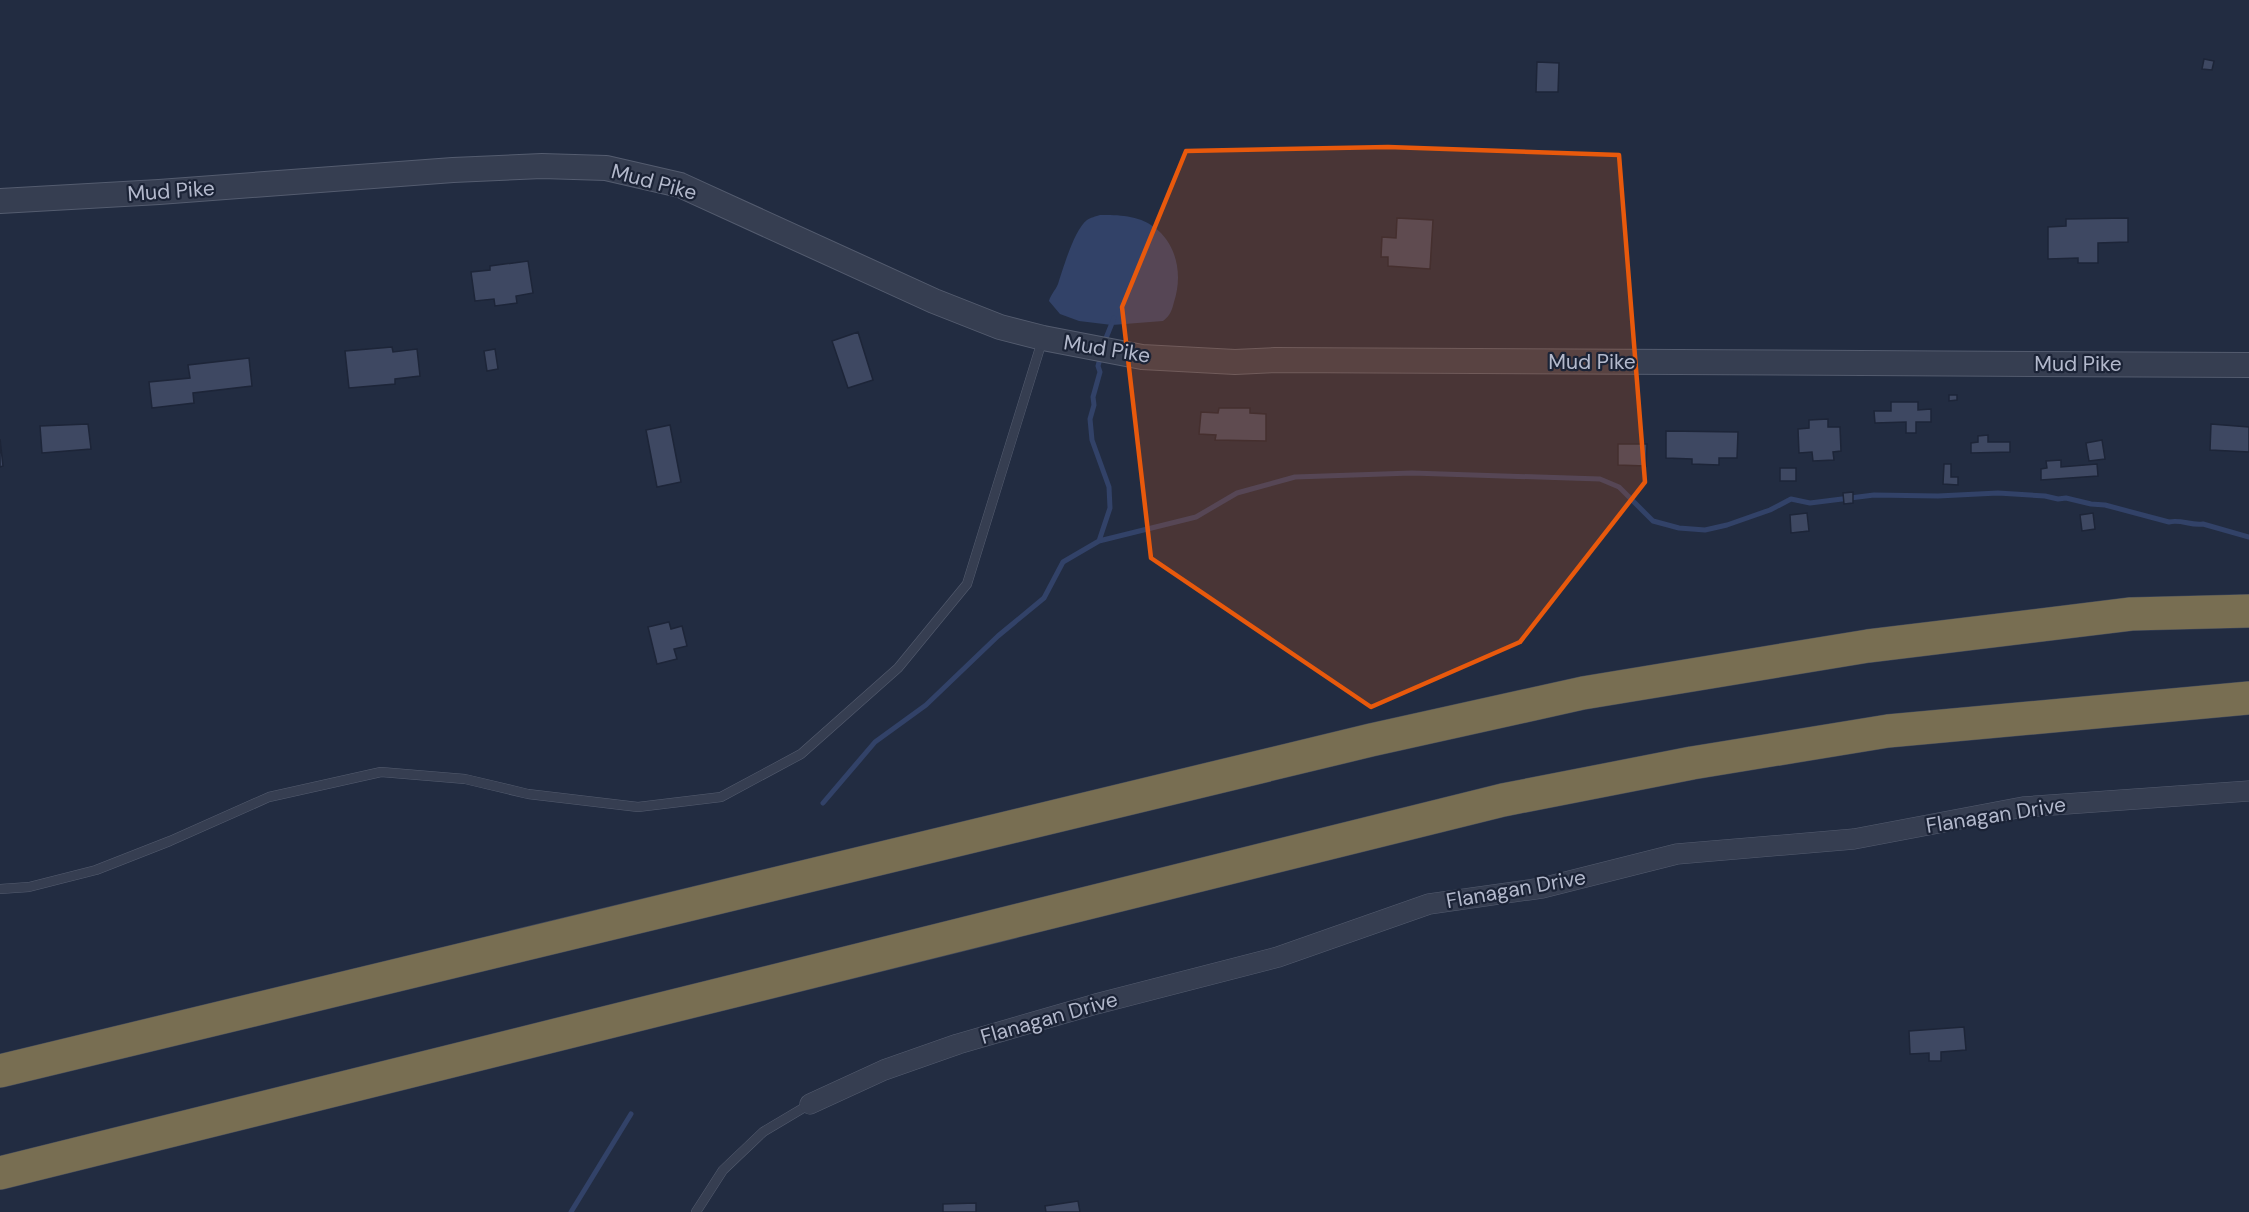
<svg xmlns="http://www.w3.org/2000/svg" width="2249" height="1212" viewBox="0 0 2249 1212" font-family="'DM Sans',sans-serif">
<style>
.water{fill:#324268}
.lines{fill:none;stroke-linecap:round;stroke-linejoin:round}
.stream{stroke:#324268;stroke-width:5}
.building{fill:#3e4862;stroke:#1d2538;stroke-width:1.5}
.service-casing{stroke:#545c6f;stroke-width:10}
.minor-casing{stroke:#545c6f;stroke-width:21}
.tertiary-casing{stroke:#545c6f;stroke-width:26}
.motorway-casing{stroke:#41495c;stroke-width:34}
.service{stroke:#363e51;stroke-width:9}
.minor{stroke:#363e51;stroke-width:20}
.tertiary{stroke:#363e51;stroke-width:24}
.motorway{stroke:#786e52;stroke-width:33}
.marked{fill:#e8590c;fill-opacity:0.2;stroke:#e8590c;stroke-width:4.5;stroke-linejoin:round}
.labels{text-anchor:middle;stroke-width:4.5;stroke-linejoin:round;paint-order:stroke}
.street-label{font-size:21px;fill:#b3b9cc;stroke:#1b2336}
</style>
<rect width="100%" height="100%" fill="#222c41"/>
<path class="water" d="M 1100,215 C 1118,215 1138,215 1154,227 C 1177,244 1183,275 1174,302 C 1172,310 1170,316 1163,321 L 1112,325 L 1079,321 L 1060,314 L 1049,301 C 1051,294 1055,291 1058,284 C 1063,269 1074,230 1087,220 C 1090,218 1096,216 1100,215 Z"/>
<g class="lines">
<path class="stream" d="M 1104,343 L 1114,318
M 1099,541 L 1110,508 L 1109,487 L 1092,440 L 1090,419 L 1094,405 L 1093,397 L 1100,372 L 1098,366 L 1101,355
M 823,803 L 875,742 L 926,705 L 998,636 L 1044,598 L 1063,562 L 1099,541 L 1196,517 L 1237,493 L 1295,477 L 1412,473 L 1600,479 L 1619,487 L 1653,521 L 1679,528 L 1705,530 L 1727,525 L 1770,510 L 1791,499 L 1810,503 L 1874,495 L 1938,496 L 1998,493 L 2045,496 L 2058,499 L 2066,498 L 2091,504 L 2105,505 L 2169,522 C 2181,519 2191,526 2203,524 L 2249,537
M 571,1212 L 631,1114"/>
</g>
<path class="building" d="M 2204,59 L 2214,61 L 2212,70 L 2202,69 Z
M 1537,62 L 1559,63 L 1558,92 L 1536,92 Z
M 1397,218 L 1433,220 L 1430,269 L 1388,266 L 1388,257 L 1381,257 L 1382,237 L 1396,238 Z
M 2128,218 L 2128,242 L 2098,243 L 2098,263 L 2078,263 L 2078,258 L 2048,259 L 2048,227 L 2066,226 L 2066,219 Z
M 528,261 L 533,293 L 516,296 L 517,303 L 495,306 L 494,299 L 475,301 L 471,272 L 490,270 L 490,266 Z
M 858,332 L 873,380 L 848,388 L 832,341 Z
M 392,347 L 393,352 L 417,349 L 420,376 L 395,379 L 395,384 L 349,388 L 345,351 Z
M 495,349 L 498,369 L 487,371 L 484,351 Z
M 249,358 L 252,386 L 193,393 L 194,403 L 152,408 L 149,382 L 190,378 L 188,365 Z
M 1949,395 L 1957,395 L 1957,400 L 1949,401 Z
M 1891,402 L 1918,402 L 1918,410 L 1931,409 L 1931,422 L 1916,422 L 1916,433 L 1906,433 L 1906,422 L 1875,423 L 1874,411 L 1891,411 Z
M 1219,408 L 1250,408 L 1250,413 L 1266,414 L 1266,441 L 1215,440 L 1216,435 L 1199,434 L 1201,412 L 1218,413 Z
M 1828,419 L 1828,427 L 1840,427 L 1841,451 L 1833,452 L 1834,460 L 1813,461 L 1812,452 L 1799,453 L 1798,429 L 1809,428 L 1809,420 Z
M 88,424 L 91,449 L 42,453 L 40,426 Z
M 2211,424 L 2249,427 L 2249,452 L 2210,450 Z
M 670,425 L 681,482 L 657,487 L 646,430 Z
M 1666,431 L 1738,432 L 1737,458 L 1719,458 L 1719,465 L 1692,464 L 1692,459 L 1666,458 Z
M 1988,435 L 1988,442 L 2010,442 L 2010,452 L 1971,453 L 1971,443 L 1978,442 L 1978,436 Z
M 0,439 L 3,466 L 0,467 Z
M 2102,440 L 2105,459 L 2089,461 L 2086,443 Z
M 1618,444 L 1647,444 L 1646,466 L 1618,465 Z
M 2061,460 L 2061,467 L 2097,464 L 2098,476 L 2041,480 L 2041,469 L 2047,468 L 2046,461 Z
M 1944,464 L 1951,464 L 1951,477 L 1958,477 L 1958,485 L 1943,484 Z
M 1780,468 L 1796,468 L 1796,481 L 1780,481 Z
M 1853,492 L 1853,503 L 1844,504 L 1843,493 Z
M 1807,513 L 1809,531 L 1791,533 L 1790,515 Z
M 2093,513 L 2095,529 L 2082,531 L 2080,515 Z
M 669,622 L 671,629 L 682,626 L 687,646 L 674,649 L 677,659 L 657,664 L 648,627 Z
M 1964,1027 L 1966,1050 L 1941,1052 L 1941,1061 L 1929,1061 L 1929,1053 L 1910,1054 L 1909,1031 Z
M 1078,1201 L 1080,1212 L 1046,1212 L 1045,1206 Z
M 976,1203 L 976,1212 L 943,1212 L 943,1204 Z"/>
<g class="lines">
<defs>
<path id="service" d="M 0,889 L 29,887 L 96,870 L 170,841 L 269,797 L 381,772 L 465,779 L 528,794 L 638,807 L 721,797 L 801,754 L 898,668 L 967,584 L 1043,338
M 696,1212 L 723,1170 L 763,1132 L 810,1104"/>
<path id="minor" d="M 810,1104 L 884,1070 L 958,1044 L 1096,1004 L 1278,957 L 1429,904 L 1542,888 L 1677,854 L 1854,839 L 2023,807 L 2249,791"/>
<path id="tertiary" d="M 0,201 L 159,192 L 453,170 L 542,166 L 606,168 L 680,185 L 934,301 L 1000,327 L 1043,338 L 1142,357 L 1235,362 L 1275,360 L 2249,365"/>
<path id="motorway" d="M 0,1071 L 1371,740 L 1583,693 L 1868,646 L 2131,614 L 2249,611
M 0,1173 L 1503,800 L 1692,763 L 1888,731 L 2249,698"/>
</defs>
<use href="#service" class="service-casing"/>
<use href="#minor" class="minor-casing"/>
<use href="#tertiary" class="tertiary-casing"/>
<use href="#motorway" class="motorway-casing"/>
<use href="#service" class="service"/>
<use href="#minor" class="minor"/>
<use href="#tertiary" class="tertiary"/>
<use href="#motorway" class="motorway"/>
</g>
<path class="marked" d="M 1388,147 L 1619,155 L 1645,482 L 1520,642 L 1371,707 L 1151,558 L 1122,307 L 1186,151 Z"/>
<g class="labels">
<g class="street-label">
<text transform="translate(654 182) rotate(15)" y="7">Mud Pike</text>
<text transform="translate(171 191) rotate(-4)" y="7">Mud Pike</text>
<text transform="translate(1107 349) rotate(9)" y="7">Mud Pike</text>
<text x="1592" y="369">Mud Pike</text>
<text x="2078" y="371">Mud Pike</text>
<text transform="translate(1996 815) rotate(-9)" y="7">Flanagan Drive</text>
<text transform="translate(1516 889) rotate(-10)" y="7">Flanagan Drive</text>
<text transform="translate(1049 1018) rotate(-16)" y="7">Flanagan Drive</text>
</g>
</g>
</svg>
